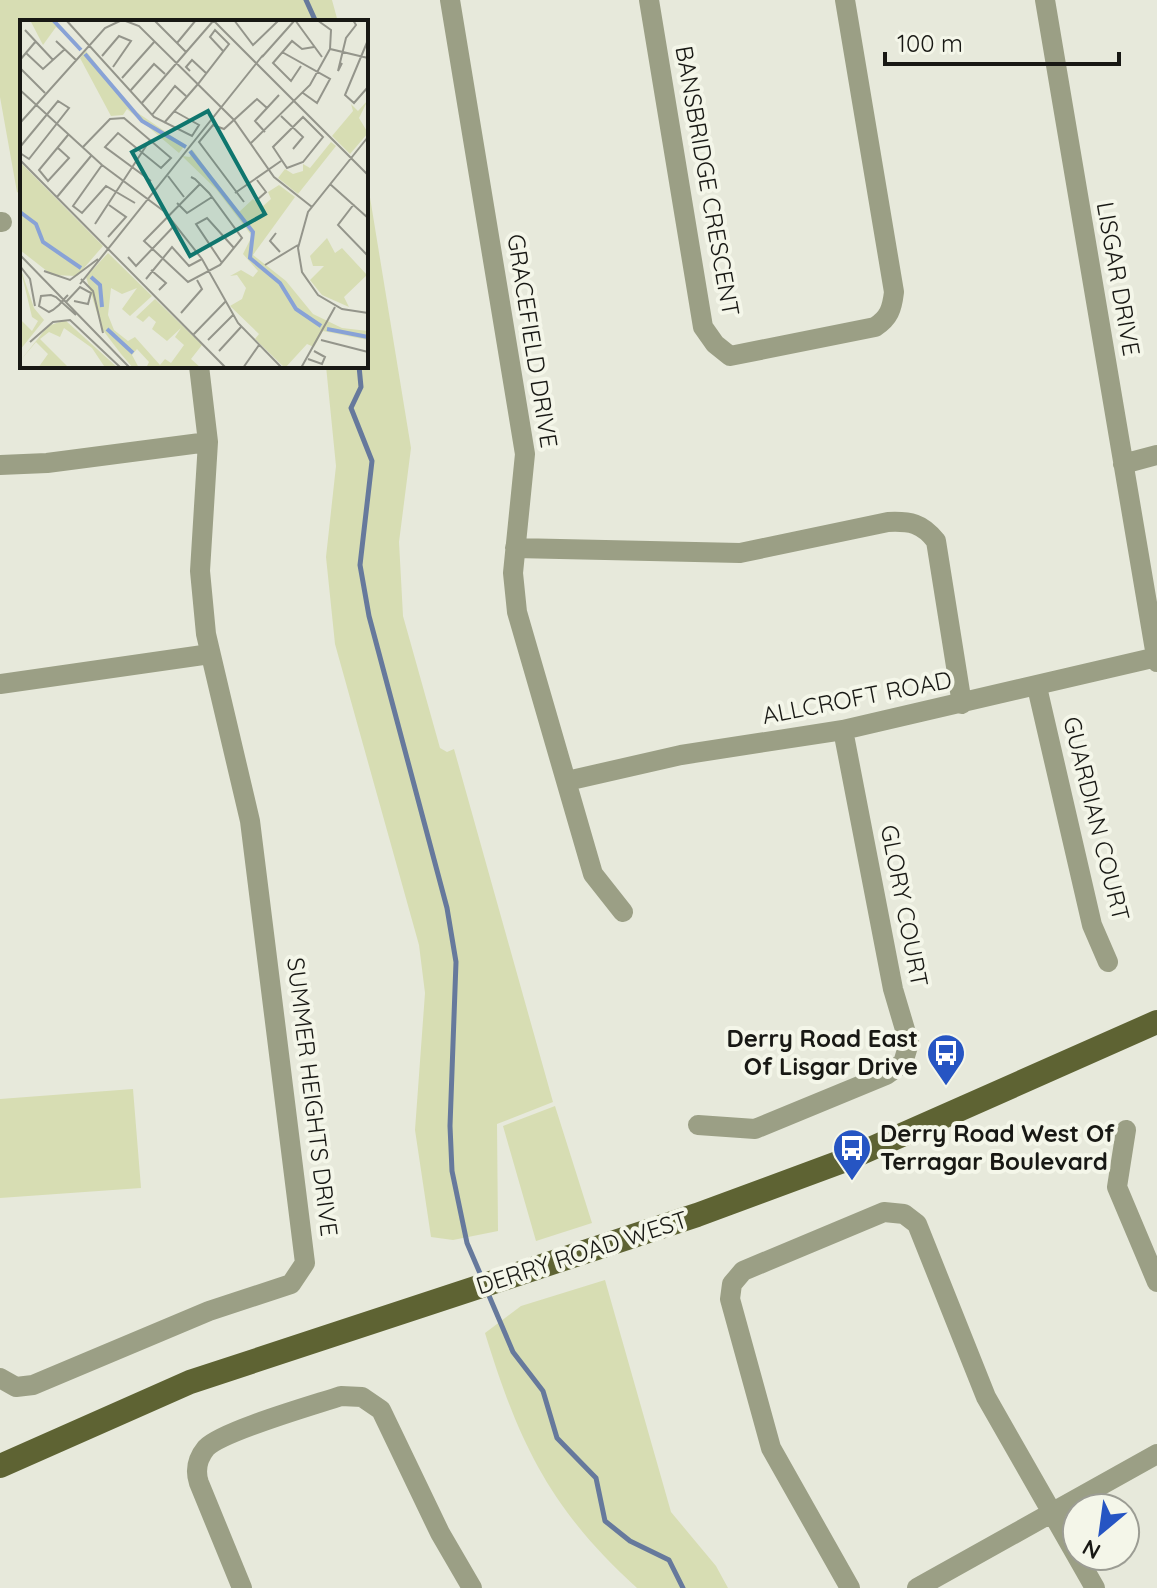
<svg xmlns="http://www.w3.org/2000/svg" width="1157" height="1588" viewBox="0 0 1157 1588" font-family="Quicksand,sans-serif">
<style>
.green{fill:#d7ddb3}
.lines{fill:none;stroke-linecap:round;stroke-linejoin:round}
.stream{stroke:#66799c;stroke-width:5}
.minor{stroke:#9b9f85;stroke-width:20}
.major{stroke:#5e6333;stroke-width:24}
.labels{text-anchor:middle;stroke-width:8;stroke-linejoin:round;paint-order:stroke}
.street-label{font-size:24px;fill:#181814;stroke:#f4f6e9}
.poi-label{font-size:24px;font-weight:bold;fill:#181814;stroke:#f4f6e9;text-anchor:end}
.inset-river{fill:none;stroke:#88a2d6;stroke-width:4}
.inset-road{fill:none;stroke:#94958b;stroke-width:2}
.view{fill:#0f766e;fill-opacity:0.15;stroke:#0f766e;stroke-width:4}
.inset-edge{fill:none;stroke:#181814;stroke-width:4}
</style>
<rect width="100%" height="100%" fill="#e7e9db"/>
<path class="green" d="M 0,0 L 332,0 L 338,22 L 22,22 L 22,195 L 17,192 L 0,97 Z
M 366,173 L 411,448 L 399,542 L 403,616 L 440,748 L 447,752 L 454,749 L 553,1102 L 497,1124 L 498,1231 L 453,1240 L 431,1237 L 415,1130 L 425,993 L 419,945 L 335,644 L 326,557 L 336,466 L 326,366 L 366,366 Z
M 133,1089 L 141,1188 L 0,1198 L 0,1099 Z
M 555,1106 L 592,1223 L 536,1241 L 503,1126 Z
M 605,1280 L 671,1512 L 716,1566 L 728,1588 L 637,1588 C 551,1510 519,1444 485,1333 L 521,1306 Z"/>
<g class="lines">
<path class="stream" d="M 306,0 L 316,22
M 359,366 L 361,387 L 351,408 L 372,461 L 360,565 L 369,616 L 447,908 L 456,962 L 450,1126 L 452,1171 L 467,1243 L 482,1278
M 487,1291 L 513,1352 L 543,1391 L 557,1438 L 596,1478 L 605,1521 L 630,1541 L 669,1560 L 683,1588"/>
<path class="minor" d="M 450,0 L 525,454 L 513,573 L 517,612 L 593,874 L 623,912
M 649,0 L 703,327 L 715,344 L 730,356 L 875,327 C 889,318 892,309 894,292 L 845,0
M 1045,0 L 1157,662
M 0,222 L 2,222
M 1123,464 L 1157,455
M 0,465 L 47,463 L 208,442
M 515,548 L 740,553 L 888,522 C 910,521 922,523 936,541 L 962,704
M 0,684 L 210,654
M 1037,687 L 1092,925 L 1108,962
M 567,781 L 681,755 L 843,730 L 1157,657
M 698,1125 L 755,1129 L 886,1075 L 903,1063 L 909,1043 L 893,989 L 843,730
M 1126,1130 L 1117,1187 L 1157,1282
M 0,1378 L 16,1387 L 33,1385 L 209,1311 L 291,1284 L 305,1263 L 250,821 L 206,634 L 200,571 L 208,442 L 199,366
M 242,1588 L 199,1483 C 195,1471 197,1459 206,1448 C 222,1431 314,1405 341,1396 L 362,1397 L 381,1410 L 440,1533 L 472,1588
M 850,1588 L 771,1448 L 730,1299 L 732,1284 L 743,1271 L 884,1212 L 904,1214 L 917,1224 L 986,1397 L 1095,1588
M 917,1588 L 1157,1454"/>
<path class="major" d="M 0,1466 L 190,1382 L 697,1215 L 843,1161 L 1157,1022"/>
</g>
<defs>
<symbol id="bus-pin" viewBox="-11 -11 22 30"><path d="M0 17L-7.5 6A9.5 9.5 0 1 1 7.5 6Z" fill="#2655c3" stroke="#f4f6e9"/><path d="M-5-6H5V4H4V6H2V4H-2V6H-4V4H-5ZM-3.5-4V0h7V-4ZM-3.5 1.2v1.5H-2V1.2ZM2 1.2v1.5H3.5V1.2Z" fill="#fff"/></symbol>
</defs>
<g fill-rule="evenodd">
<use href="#bus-pin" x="924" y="1031" width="44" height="60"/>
<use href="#bus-pin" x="830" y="1126" width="44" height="60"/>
</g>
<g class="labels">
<g class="street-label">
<text transform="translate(707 181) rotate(80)" y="8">BANSBRIDGE CRESCENT</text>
<text transform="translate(1118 279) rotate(80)" y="8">LISGAR DRIVE</text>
<text transform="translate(532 341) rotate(81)" y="8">GRACEFIELD DRIVE</text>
<text transform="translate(857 698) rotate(-11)" y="8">ALLCROFT ROAD</text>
<text transform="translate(1096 819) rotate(76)" y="8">GUARDIAN COURT</text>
<text transform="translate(904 906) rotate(79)" y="8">GLORY COURT</text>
<text transform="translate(312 1097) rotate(83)" y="8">SUMMER HEIGHTS DRIVE</text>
<text transform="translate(582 1253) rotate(-18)" y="8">DERRY ROAD WEST</text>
</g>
<g class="poi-label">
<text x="918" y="1047">Derry Road East<tspan x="918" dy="28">Of Lisgar Drive</tspan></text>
<text x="880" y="1142" text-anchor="start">Derry Road West Of<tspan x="880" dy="28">Terragar Boulevard</tspan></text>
</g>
</g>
<g transform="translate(20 20)">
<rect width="348" height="348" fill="#e7e9db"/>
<path d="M 10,0 L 35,0 L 62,29 L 36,7 L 23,25 ZM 66,31 L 112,89 L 165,125 L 159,133 L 107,89 L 103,95 L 91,96 L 60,38 ZM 348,80 L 339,98 L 348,113 L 330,134 L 312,116 L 333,91 L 331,84 L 338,91 ZM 311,122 L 316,126 L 278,174 L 258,158 L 265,149 L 273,154 L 283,151 L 283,144 L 290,148 ZM 172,129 L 218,193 L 233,179 L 242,187 L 251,179 L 248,172 L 259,165 L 275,177 L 233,235 L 266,261 L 293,294 L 322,308 L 348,311 L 348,320 L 303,311 L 294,327 L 287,324 L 265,348 L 235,319 L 239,314 L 210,286 L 222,279 L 226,268 L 217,255 L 210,256 L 221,250 L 233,257 L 238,251 L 223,234 L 232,216 L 196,169 L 162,136 L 170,137 ZM 0,142 L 83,226 L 57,256 L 32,255 L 0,230 ZM 307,218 L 315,233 L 322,228 L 347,255 L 324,277 L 329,287 L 302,275 L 290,260 L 304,246 L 293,246 L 290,236 ZM 88,233 L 132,276 L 110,296 L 102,289 L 117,268 L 102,274 L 91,268 L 88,295 L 94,310 L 108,321 L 115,317 L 140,345 L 145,339 L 151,343 L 164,325 L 155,317 L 161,308 L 147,321 L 132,309 L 136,302 L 129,296 L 123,302 L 116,297 L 135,279 L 182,325 L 171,339 L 181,348 L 126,348 L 129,342 L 117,329 L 112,335 L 119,348 L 113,348 L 101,334 L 82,309 L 66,257 ZM 0,247 L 14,288 L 24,300 L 0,330 L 0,299 L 12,311 L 18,301 L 12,297 ZM 45,300 L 98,348 L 84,346 L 72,328 L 44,308 L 40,317 L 29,312 L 20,319 L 49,348 L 18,348 L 28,334 L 16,322 L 0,341 L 28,306 Z" fill="#d7ddb3"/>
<path class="inset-river" d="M 33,0 L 61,30M 65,34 L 122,101 L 166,127M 170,131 L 233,212 L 230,238 L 260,263 L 276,289 L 301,306M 0,192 L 16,204 L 23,222 L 61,248M 71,257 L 80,265 L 82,287M 87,309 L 113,333M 307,309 L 348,317"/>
<path class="inset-road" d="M 46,0 L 134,97 L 172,116 L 179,105 L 154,91M 103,0 L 119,6 L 214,100 L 254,157 L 292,187M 134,0 L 166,32M 193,0 L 348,155M 214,0 L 233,25 L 259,0M 275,0 L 302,37M 297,0 L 311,10 L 310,29M 5,10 L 33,40M 348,20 L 325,75 L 334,83 L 348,67M 36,21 L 56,40M 157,23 L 176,0M 262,32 L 310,59 L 297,83 L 283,73M 6,33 L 23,49 L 45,29M 82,36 L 99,16 L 111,21 L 93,47M 242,37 L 275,0M 0,40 L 16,21M 322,43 L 318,51 L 326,18 L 336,5 L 333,0M 281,46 L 271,61 L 253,43 L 272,21 L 282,29 L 294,27M 0,48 L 25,73M 170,51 L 166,47 L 172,40 L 186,53M 102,58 L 135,21M 0,70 L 82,145 L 145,192 L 182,239 L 218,303 L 262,348M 111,70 L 134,44 L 145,54M 121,84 L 194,0M 132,95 L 155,66 L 166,76M 261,96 L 283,117 L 273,129M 283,97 L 303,117 L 283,142 L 267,148 L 253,127 ZM 0,103 L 85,8 L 102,0M 144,103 L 178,64 L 209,24 L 195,10 L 190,17 L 204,32M 245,112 L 235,101 L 259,75M 348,117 L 288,192 L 278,228 L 282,252 L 298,275 L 322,289 L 348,293M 231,123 L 290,65 L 310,29 L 348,38M 0,127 L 38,81 L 49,88 L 9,139 L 0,133M 38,128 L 49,138 L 28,161 L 19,150 L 48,115M 62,128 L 90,99 L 104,98 L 151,138 L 141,148 L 98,113 L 85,127 L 131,161M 0,140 L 206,348M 82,145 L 53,186 L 62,193 L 86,166 L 115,183M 148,156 L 164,177M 171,157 L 175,159 L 189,173 L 222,218 L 200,245 L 168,262 L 124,221 L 180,164M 310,164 L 348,198M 215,173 L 261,141M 37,177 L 71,136M 237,180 L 246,172 L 237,160M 224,182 L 179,122 L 193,105 L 204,109 L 237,79 L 247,88M 157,183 L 167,193 L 192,177M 334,184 L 318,205 L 348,236M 75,204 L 130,120M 256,213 L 250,221 L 260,232M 88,217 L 106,197 L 89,185M 0,235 L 110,348M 108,237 L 116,246 L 155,205M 202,243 L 176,204 L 187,198 L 214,228M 245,245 L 278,225M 0,246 L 10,259 L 15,286M 131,250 L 146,263 L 139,270M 24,251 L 50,260 L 78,239M 61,259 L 73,271 L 83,313M 126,259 L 152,227 L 169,246 L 182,239M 60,264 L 243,35M 48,275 L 46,277 L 39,285 L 33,290 L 29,292 L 19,286 L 21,276 L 31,275 L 36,277 L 56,295M 46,282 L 60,267 L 71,273 L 68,284 L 54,281M 161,293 L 182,269 L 177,260M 173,315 L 206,281M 188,320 L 213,295M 301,320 L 348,332M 10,322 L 33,302 L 50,300 L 101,348M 199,331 L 221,307M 288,339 L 302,344 L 305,337 L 294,331M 223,348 L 239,325M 281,348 L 315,287"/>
<path class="view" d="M 188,91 L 245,194 L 170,236 L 112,132 Z"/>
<rect width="348" height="348" class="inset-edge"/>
</g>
<g transform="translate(1101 1532) rotate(209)"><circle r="38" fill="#f4f6e9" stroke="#9c9d94" stroke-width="2"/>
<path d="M0-6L14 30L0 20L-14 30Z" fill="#2655c3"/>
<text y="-12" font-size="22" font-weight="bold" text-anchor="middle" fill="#181814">N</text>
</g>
<path d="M885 52v12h234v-12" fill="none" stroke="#181814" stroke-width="4"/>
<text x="897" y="52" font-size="24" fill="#181814" stroke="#f4f6e9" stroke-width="6" paint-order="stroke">100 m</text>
</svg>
